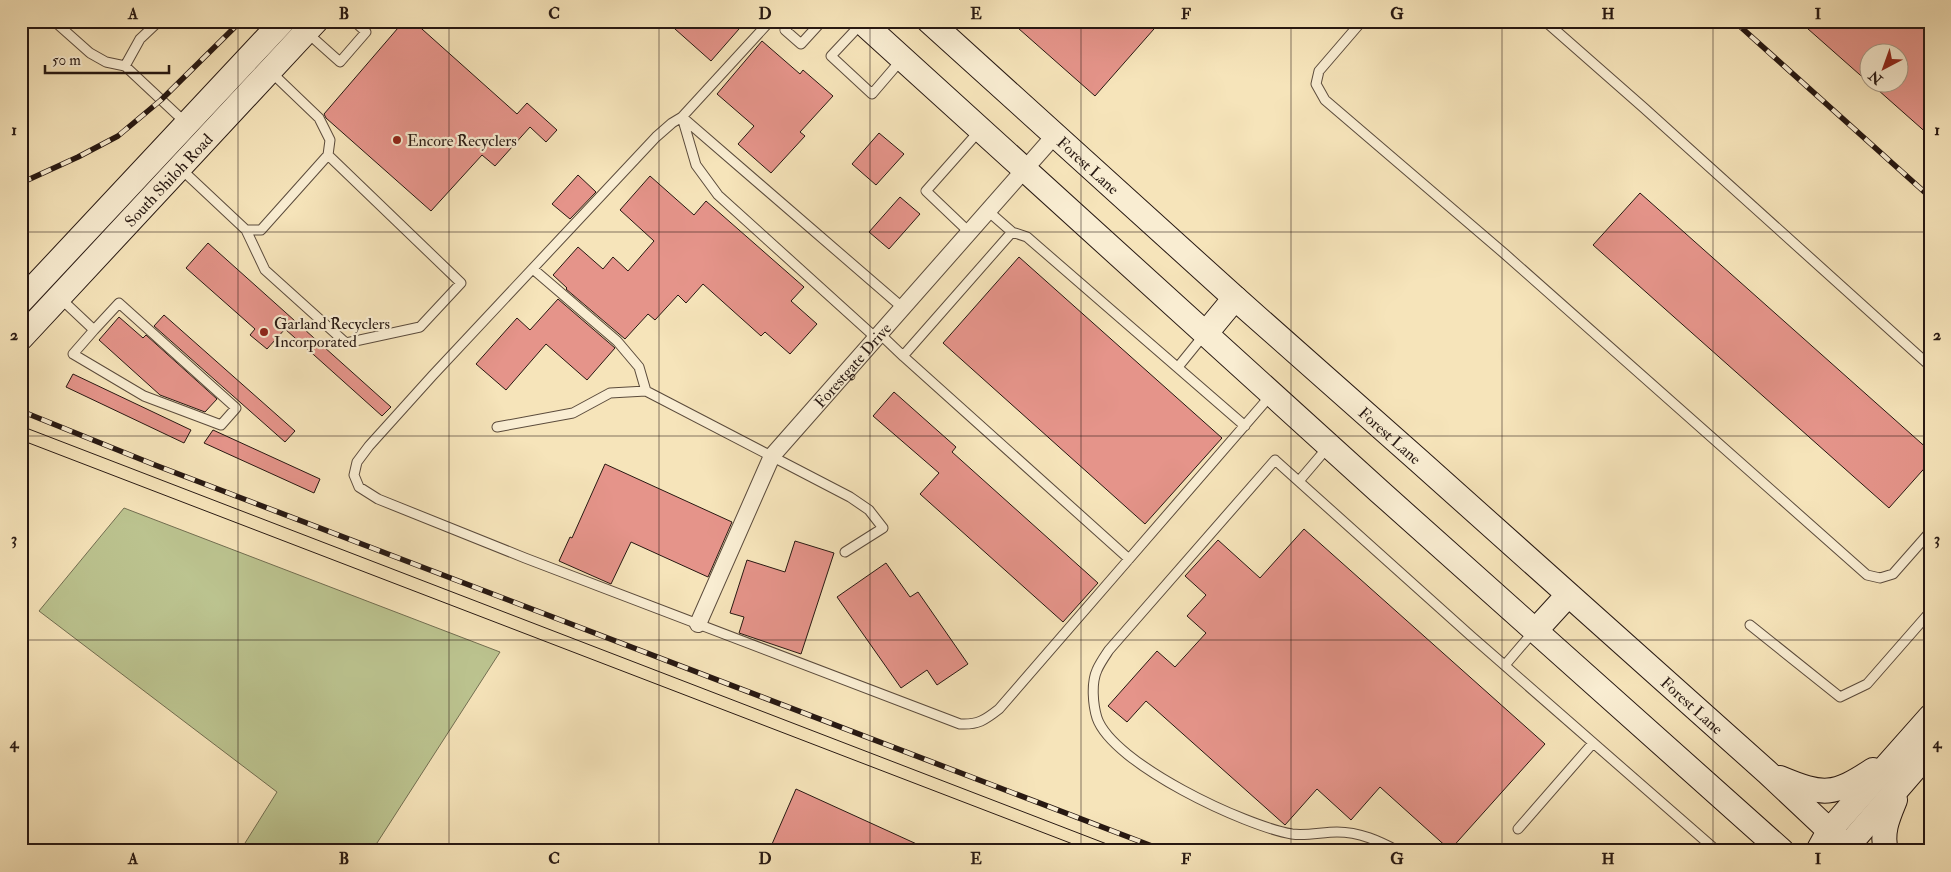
<svg xmlns="http://www.w3.org/2000/svg" width="1951" height="872" viewBox="0 0 1951 872" font-family="'IM FELL Double Pica',serif">
<style>
.green{fill:#bcc490;stroke:#726e51}
.building{fill:#e5948a;stroke:#271812}
.lines{fill:none;stroke-linecap:round;stroke-linejoin:round}
.lane-casing{stroke:#5b4b3c;stroke-width:11}
.street-casing{stroke:#5b4b3c;stroke-width:18}
.secondary-casing{stroke:#271812;stroke-width:26}
.lane{stroke:#f9edd2;stroke-width:9}
.street{stroke:#f9edd2;stroke-width:16}
.secondary{stroke:#f9edd2;stroke-width:24}
.tram{stroke:#271812;stroke-width:1}
.rail-casing{stroke:#271812;stroke-width:5.5}
.rail{stroke:#f9edd2;stroke-width:4;stroke-dasharray:11;stroke-linecap:butt}
.grid{fill:none;stroke:#271812;stroke-width:1;stroke-opacity:0.55}
.poi-dot{fill:#8f2418;stroke:#f9edd2;stroke-width:2}
.labels{text-anchor:middle;stroke-width:4.5;stroke-linejoin:round;paint-order:stroke}
.poi-label{font-size:16px;fill:#271812;stroke:#f9edd2;text-anchor:start}
.street-label{font-size:16px;fill:#271812;stroke:#f9edd2}
.neatline{fill:none;stroke:#271812;stroke-width:2}
.grid-label{font-size:16px;text-anchor:middle;font-weight:bold;fill:#271812}
</style>
<rect width="100%" height="100%" fill="#f6e4ba"/>
<filter id="stains"><feTurbulence type="fractalNoise" baseFrequency=".004" numOctaves="4"/><feColorMatrix values="0 0 0 0 .2 0 0 0 0 .09 0 0 0 0 .02 0 0 0 .5 -.17"/></filter>
<radialGradient id="worn" r=".72"><stop offset=".6" stop-color="#630" stop-opacity="0"/><stop offset="1" stop-color="#630" stop-opacity=".3"/></radialGradient>
<path class="green" d="M 124,508 L 500,652 L 377,843 L 367,851 L 240,851 L 277,792 L 39,611 Z"/>
<path class="building" d="M 404,21 L 413,21 L 517,114 L 527,103 L 557,130 L 546,142 L 530,127 L 495,166 L 482,155 L 431,211 L 326,118 L 324,114 Z
M 666,21 L 746,21 L 711,61 Z
M 1010,21 L 1161,21 L 1095,96 Z
M 1799,21 L 1930,21 L 1930,136 L 1869,82 L 1898,82 L 1898,52 L 1868,52 L 1868,82 Z
M 762,41 L 800,74 L 803,70 L 833,96 L 800,132 L 805,136 L 771,173 L 738,144 L 754,126 L 717,94 Z
M 879,133 L 904,154 L 876,185 L 852,164 Z
M 578,175 L 596,192 L 570,219 L 552,204 Z
M 650,176 L 694,215 L 706,201 L 804,287 L 791,301 L 817,324 L 790,354 L 765,332 L 761,336 L 703,284 L 686,303 L 678,295 L 655,320 L 648,314 L 625,339 L 566,289 L 567,288 L 553,275 L 578,247 L 603,269 L 613,257 L 628,271 L 654,241 L 620,210 Z
M 1640,193 L 1930,451 L 1930,462 L 1889,508 L 1593,245 Z
M 900,197 L 920,214 L 889,249 L 869,232 Z
M 208,243 L 391,407 L 382,416 L 285,329 L 267,349 L 250,335 L 255,329 L 186,268 Z
M 1019,257 L 1222,438 L 1145,524 L 943,343 Z
M 558,299 L 615,348 L 587,380 L 546,344 L 506,390 L 476,364 L 517,318 L 530,330 Z
M 164,315 L 295,431 L 285,442 L 154,326 Z
M 119,317 L 143,338 L 146,335 L 217,399 L 205,412 L 160,395 L 99,340 Z
M 73,374 L 191,430 L 184,443 L 66,387 Z
M 894,392 L 956,447 L 952,452 L 1098,583 L 1063,622 L 920,494 L 939,473 L 873,416 Z
M 213,430 L 320,479 L 314,493 L 204,443 Z
M 605,464 L 732,522 L 708,577 L 631,542 L 611,584 L 559,561 L 570,537 L 572,538 Z
M 1304,529 L 1545,744 L 1450,850 L 1380,787 L 1351,820 L 1317,789 L 1285,825 L 1146,701 L 1127,722 L 1108,706 L 1157,651 L 1175,667 L 1206,633 L 1187,616 L 1206,595 L 1185,576 L 1218,540 L 1260,578 Z
M 795,541 L 834,553 L 801,654 L 739,633 L 744,617 L 730,613 L 747,560 L 785,572 Z
M 886,563 L 910,597 L 918,592 L 968,664 L 937,685 L 927,670 L 901,688 L 837,597 Z
M 796,789 L 932,851 L 769,851 Z"/>
<g class="lines">
<defs>
<path id="lane" d="M 54,21 L 90,53 L 106,62 L 125,66 L 187,124
M 294,21 L 340,62 L 366,32 L 354,21
M 770,21 L 682,117 L 903,308
M 792,21 L 785,30 L 801,44 L 822,21
M 1362,21 L 1319,71 L 1316,84 L 1325,100 L 1506,255 L 1867,575 L 1880,578 L 1893,574 L 1930,532
M 1545,21 L 1644,108 L 1930,366
M 862,23 L 831,56 L 872,94 L 902,59
M 125,66 L 140,39 L 159,21
M 181,169 L 246,230 L 261,230 L 328,155 L 330,140 L 319,118 L 271,72
M 988,211 L 1012,232 L 1027,237 L 1245,426
M 246,230 L 265,270 L 346,343 L 420,327 L 461,283 L 328,155
M 969,232 L 926,191 L 981,129
M 533,269 L 617,341 L 639,367 L 646,391
M 59,297 L 94,330 L 73,354 L 144,396 L 221,425 L 236,408 L 119,303 L 94,330
M 880,334 L 903,356 L 1129,559 L 1271,395
M 876,338 L 718,195 L 696,165 L 682,117 L 672,123 L 656,137 L 433,375 L 369,446 L 357,462 L 354,475 L 359,487 L 378,499 L 525,558 L 960,724 C 978,725 985,720 999,709 L 1129,559
M 903,356 L 1012,232
M 1178,367 L 1204,335
M 497,427 L 573,413 L 610,393 L 646,391 L 850,497 L 869,510 L 883,528 L 845,552
M 1299,481 L 1328,447
M 1750,625 L 1840,697 L 1867,684 L 1930,612
M 1505,665 L 1534,631
M 1518,829 L 1593,743
M 1398,851 C 1379,841 1360,832 1337,832 C 1323,832 1306,836 1292,834 C 1245,826 1113,764 1097,718 C 1093,705 1091,683 1097,670 C 1100,663 1105,656 1109,650 L 1275,460 L 1471,636 L 1717,851"/>
<g id="street">
<path id="s1" d="M 698,624 L 772,456 L 1055,135"/>
</g>
<g id="secondary">
<path d="M 861,21 L 1380,492 L 1782,851"/>
<path id="s2" d="M 929,21 L 1235,298 L 1418,460 L 1767,772 L 1851,851"/>
<path d="M 21,301 L 283,21"/>
<path d="M 1206,333 L 1235,298"/>
<path id="s3" d="M 21,338 L 316,21"/>
<path d="M 1536,630 L 1568,595"/>
<path d="M 1780,778 C 1823,796 1834,796 1873,770"/>
<path d="M 1818,851 L 1829,831 L 1930,717"/>
<path d="M 1841,851 L 1847,847 L 1930,751"/>
<path d="M 1886,851 C 1881,832 1888,817 1895,800"/>
</g>
</defs>
<use href="#lane" class="lane-casing"/>
<use href="#street" class="street-casing"/>
<use href="#secondary" class="secondary-casing"/>
<use href="#lane" class="lane"/>
<use href="#street" class="street"/>
<use href="#secondary" class="secondary"/>
<path class="tram" d="M 21,426 L 1125,851
M 21,440 L 1091,851"/>
<defs>
<path id="rail" d="M 1734,21 L 1930,197
M 21,183 L 78,157 L 118,136 L 161,100 L 241,21
M 21,411 L 155,465 L 1165,851"/>
</defs>
<use href="#rail" class="rail-casing"/>
<use href="#rail" class="rail"/>
</g>
<path class="grid" d="M 238,21 L 238,851M 449,21 L 449,851M 659,21 L 659,851M 870,21 L 870,851M 1081,21 L 1081,851M 1291,21 L 1291,851M 1502,21 L 1502,851M 1713,21 L 1713,851M 21,232 L 1930,232M 21,436 L 1930,436M 21,640 L 1930,640"/>
<g class="poi-dot">
<circle cx="397" cy="140" r="5"/>
<circle cx="264" cy="332" r="5"/>
</g>
<g class="labels">
<g class="poi-label">
<text x="407" y="146">Encore Recyclers</text>
<text x="274" y="329">Garland Recyclers<tspan x="274" dy="18">Incorporated</tspan></text>
</g>
<g class="street-label">
<text dy="6" stroke="none"><textPath href="#s2" startOffset="215">Forest Lane</textPath></text>
<text dy="6" stroke="none"><textPath href="#s3" startOffset="216">South Shiloh Road</textPath></text>
<text dy="6" stroke="none"><textPath href="#s1" startOffset="305">Forestgate Drive</textPath></text>
<text dy="6" stroke="none"><textPath href="#s2" startOffset="620">Forest Lane</textPath></text>
<text dy="6" stroke="none"><textPath href="#s2" startOffset="1025">Forest Lane</textPath></text>
</g>
</g>
<rect width="1951" height="872" fill="none" stroke="#f6e4ba" stroke-width="55"/>
<g transform="translate(1884 68) rotate(221)"><circle r="24" fill="#f9edd2" stroke="#a59885"/>
<path d="M0-4L9 19L0 12L-9 19Z" fill="#8f2418"/>
<text y="-8" font-size="14" font-weight="bold" text-anchor="middle" fill="#271812">N</text>
</g>
<path d="M45 65v8h124v-8" fill="none" stroke="#271812" stroke-width="2.5"/>
<text x="52" y="65" font-size="15" fill="#271812" stroke="#f9edd2" stroke-width="4" paint-order="stroke">50 m</text>
<rect x="28" y="28" width="1896" height="816" class="neatline"/>
<g class="grid-label">
<text x="133" y="19">A</text>
<text x="344" y="19">B</text>
<text x="554" y="19">C</text>
<text x="765" y="19">D</text>
<text x="976" y="19">E</text>
<text x="1186" y="19">F</text>
<text x="1397" y="19">G</text>
<text x="1608" y="19">H</text>
<text x="1818" y="19">I</text>
<text x="14" y="135">1</text>
<text x="1937" y="135">1</text>
<text x="14" y="340">2</text>
<text x="1937" y="340">2</text>
<text x="14" y="544">3</text>
<text x="1937" y="544">3</text>
<text x="14" y="748">4</text>
<text x="1937" y="748">4</text>
<text x="133" y="864">A</text>
<text x="344" y="864">B</text>
<text x="554" y="864">C</text>
<text x="765" y="864">D</text>
<text x="976" y="864">E</text>
<text x="1186" y="864">F</text>
<text x="1397" y="864">G</text>
<text x="1608" y="864">H</text>
<text x="1818" y="864">I</text>
</g>
<rect width="100%" height="100%" filter="url(#stains)"/>
<rect width="100%" height="100%" fill="url(#worn)"/>
</svg>
